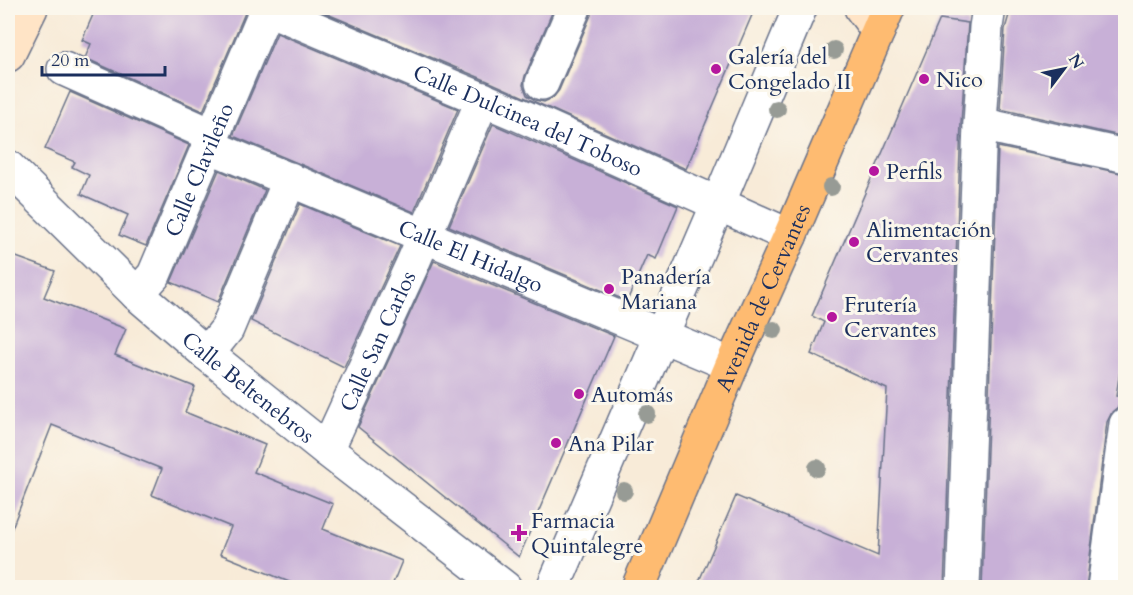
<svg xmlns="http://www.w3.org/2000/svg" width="1133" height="595" viewBox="0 0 1133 595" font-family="Cardo,serif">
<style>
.building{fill:#c8b0d7}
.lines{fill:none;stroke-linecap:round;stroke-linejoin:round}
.street-casing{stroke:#687189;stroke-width:36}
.secondary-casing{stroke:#687189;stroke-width:36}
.primary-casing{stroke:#687189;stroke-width:36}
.street{stroke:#fff;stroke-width:33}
.secondary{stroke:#ffe4c6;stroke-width:33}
.primary{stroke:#febb71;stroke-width:33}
.tree{fill:#979b95}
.poi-dot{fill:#b5179e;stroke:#fbf7ec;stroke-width:2}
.labels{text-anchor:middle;stroke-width:6;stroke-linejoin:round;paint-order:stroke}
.poi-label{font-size:22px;fill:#1b2f5e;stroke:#fbf7ec;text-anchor:start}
.street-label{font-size:22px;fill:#1b2f5e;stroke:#fbf7ec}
</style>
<rect width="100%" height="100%" fill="#fbf7ec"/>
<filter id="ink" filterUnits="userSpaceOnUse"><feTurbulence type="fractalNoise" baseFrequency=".0167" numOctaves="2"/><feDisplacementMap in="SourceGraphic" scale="12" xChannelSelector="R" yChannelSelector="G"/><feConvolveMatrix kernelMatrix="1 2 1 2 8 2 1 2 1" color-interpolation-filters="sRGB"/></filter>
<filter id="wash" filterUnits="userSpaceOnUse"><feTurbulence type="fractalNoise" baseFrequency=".008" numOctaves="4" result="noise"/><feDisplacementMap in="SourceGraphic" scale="24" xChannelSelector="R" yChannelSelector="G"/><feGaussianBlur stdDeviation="1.35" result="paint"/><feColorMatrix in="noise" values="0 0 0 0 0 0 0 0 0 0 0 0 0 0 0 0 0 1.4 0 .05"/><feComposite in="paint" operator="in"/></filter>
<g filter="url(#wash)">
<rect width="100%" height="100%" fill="#f8ebd8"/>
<g id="blocks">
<path class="building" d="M 96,8 L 247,8 L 203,111 L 85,58 L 91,44 L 82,40 Z
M 313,8 L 554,8 L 525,76 L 523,85 L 527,95 L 535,100 L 544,102 L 553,98 L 559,90 L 591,15 L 592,8 L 755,8 L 686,169 L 490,82 Z
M 1011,8 L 1125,8 L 1125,137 L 1000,109 L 1005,29 Z
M 940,19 L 968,23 L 961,123 L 944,588 L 696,588 L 736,496 L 878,556 L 887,389 L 811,354 L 824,322 L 812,316 Z
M 277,33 L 458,109 L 414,212 L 233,136 Z
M 70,92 L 189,145 L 146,246 L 119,235 L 128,215 L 81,194 L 89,175 L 72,167 L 75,162 L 45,149 Z
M 493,124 L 678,206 L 656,259 L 647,255 L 627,301 L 449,226 Z
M 998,147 L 1125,174 L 1125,339 L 1116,396 L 1125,397 L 1125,406 L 1118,407 L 1112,412 L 1107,422 L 1086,588 L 982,588 Z
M 219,170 L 265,190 L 218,302 L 171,282 Z
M 300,204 L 400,246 L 344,367 L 251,321 Z
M 8,254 L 55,271 L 44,297 L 126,329 L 115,355 L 195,387 L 185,412 L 265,445 L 254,472 L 333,504 L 323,529 L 402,561 L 391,588 L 304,588 L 220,554 L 231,527 L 152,495 L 162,469 L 52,425 L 10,533 L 8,533 Z
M 434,261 L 614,336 L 519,557 L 358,427 Z"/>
</g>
</g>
<g filter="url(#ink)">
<use href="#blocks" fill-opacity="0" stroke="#687189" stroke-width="1.5"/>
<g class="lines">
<defs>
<g id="street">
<path id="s1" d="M 266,8 L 522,116 L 790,236"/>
<path d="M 64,69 L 196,128"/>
<path d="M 542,83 L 574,8"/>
<path d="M 980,124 L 1126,156"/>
<path id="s2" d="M 209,146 L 732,365"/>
<path id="s3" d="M 8,167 L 137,294 L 207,354 L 327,450 L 505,588"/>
<path id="s4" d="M 137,294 L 154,275 L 267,8"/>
<path d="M 207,354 L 227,329 L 290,179"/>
<path id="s5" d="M 327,450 L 412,265 L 483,99"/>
<path d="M 553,588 L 718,204 L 800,8"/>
<path d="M 963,588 L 980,124 L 986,27 L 989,8"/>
<path d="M 1104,588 L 1126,424"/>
</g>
<path id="secondary" d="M 861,8 L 878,31
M 8,55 L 31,8"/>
<g id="primary">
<path id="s6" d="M 638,588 L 732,365 L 790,236 L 888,8"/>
</g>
</defs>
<use href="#street" class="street-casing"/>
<use href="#secondary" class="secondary-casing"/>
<use href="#primary" class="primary-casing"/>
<use href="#street" class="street"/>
<use href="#secondary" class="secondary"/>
<use href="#primary" class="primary"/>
</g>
<g class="tree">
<circle cx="834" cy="50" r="9"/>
<circle cx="777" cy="109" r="9"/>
<circle cx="831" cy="187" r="9"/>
<circle cx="774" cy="330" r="9"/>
<circle cx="647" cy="414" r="9"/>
<circle cx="817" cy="468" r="9"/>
<circle cx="624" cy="491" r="9"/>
</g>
</g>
<g class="poi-dot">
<circle cx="716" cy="69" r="6"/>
<circle cx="924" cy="79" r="6"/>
<circle cx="874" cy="171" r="6"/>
<circle cx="854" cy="242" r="6"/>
<circle cx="609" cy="289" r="6"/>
<circle cx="832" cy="317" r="6"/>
<circle cx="579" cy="394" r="6"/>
<circle cx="556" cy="443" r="6"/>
<path d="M516 524h6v6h6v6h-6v6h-6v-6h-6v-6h6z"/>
</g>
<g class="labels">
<g class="poi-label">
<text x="728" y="64">Galería del<tspan x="728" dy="25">Congelado II</tspan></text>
<text x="936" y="87">Nico</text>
<text x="886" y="179">Perfils</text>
<text x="866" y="237">Alimentación<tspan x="866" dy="25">Cervantes</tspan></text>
<text x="621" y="284">Panadería<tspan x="621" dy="25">Mariana</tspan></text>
<text x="844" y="312">Frutería<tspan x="844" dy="25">Cervantes</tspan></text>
<text x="591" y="402">Automás</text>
<text x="568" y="451">Ana Pilar</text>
<text x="531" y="528">Farmacia<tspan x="531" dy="25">Quintalegre</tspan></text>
</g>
<g class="street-label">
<text dy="8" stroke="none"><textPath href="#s1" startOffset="285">Calle Dulcinea del Toboso</textPath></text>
<text dy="8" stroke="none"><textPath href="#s4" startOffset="140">Calle Clavileño</textPath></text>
<text dy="8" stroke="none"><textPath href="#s2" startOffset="284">Calle El Hidalgo</textPath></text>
<text dy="8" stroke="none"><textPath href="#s6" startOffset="316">Avenida de Cervantes</textPath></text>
<text dy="8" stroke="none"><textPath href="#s5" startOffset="120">Calle San Carlos</textPath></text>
<text dy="8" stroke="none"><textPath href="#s3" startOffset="326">Calle Beltenebros</textPath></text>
</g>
</g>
<rect width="1133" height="595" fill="none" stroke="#fbf7ec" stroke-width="30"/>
<g transform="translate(1064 69) rotate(58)" stroke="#fbf7ec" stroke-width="4.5" paint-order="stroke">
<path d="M0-4.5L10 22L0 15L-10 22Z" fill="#1b2f5e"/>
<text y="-9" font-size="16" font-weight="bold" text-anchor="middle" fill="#1b2f5e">N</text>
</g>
<path d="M42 66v9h123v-9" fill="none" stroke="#1b2f5e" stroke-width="3"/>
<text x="51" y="66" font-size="18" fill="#1b2f5e" stroke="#fbf7ec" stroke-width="4.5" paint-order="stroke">20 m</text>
</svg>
